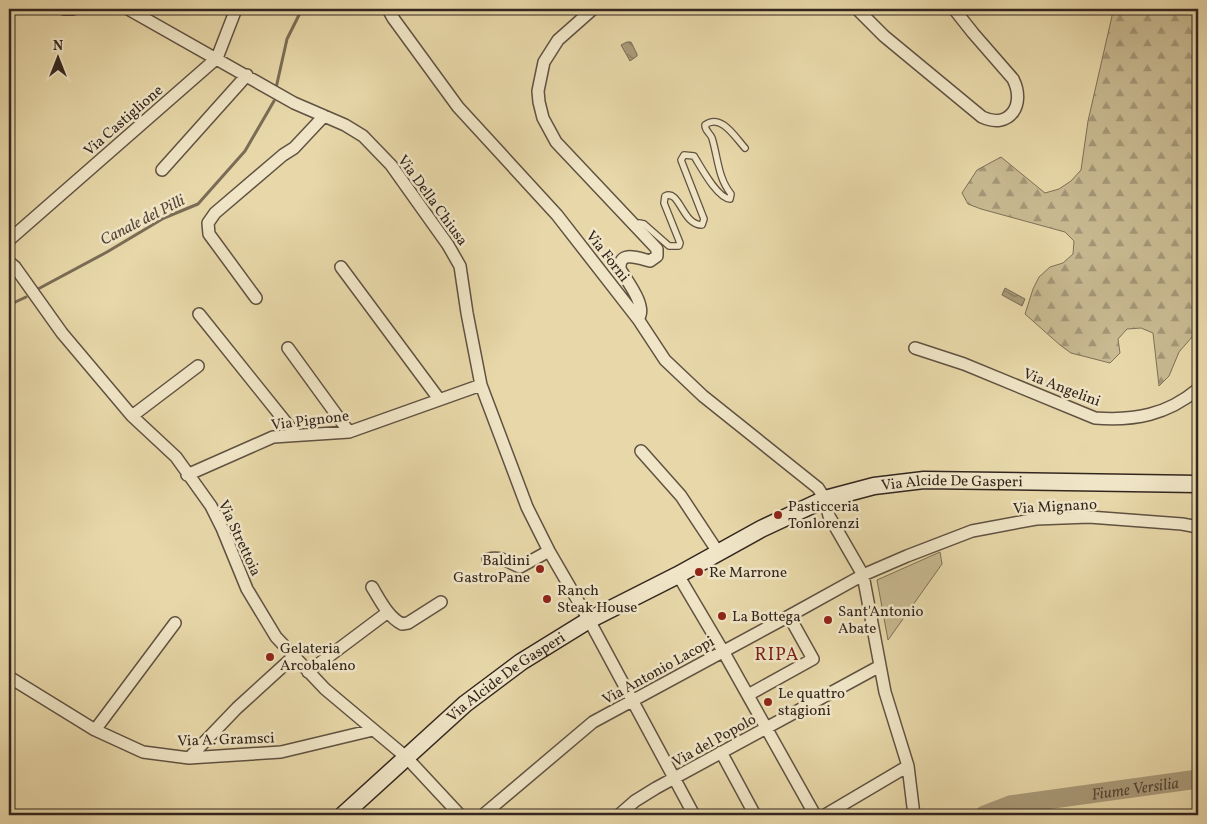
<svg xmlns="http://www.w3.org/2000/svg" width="1207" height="824" viewBox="0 0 1207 824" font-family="Vollkorn,serif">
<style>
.forest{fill:url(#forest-firs);stroke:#7e7058}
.park{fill:#c9ba92;stroke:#7e7058}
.water{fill:url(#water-waves);stroke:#7a6c56}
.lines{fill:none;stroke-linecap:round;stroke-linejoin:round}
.stream{stroke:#7a6c56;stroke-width:3}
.river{stroke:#aa9b7a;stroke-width:19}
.lane-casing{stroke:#605242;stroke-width:8}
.street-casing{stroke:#605242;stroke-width:14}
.secondary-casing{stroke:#33261f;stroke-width:19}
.lane{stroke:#f0e6c7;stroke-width:5.5}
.street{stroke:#f0e6c7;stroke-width:11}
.secondary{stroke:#f0e6c7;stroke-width:16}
.poi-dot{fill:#8f2418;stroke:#f0e6c7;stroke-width:2}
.labels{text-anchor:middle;stroke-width:5;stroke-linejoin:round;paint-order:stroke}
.street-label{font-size:15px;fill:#33261f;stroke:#f0e6c7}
.poi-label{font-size:15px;fill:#33261f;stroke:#f0e6c7;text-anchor:start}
.water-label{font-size:16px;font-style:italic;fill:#57493a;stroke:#f0e6c7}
.quarter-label{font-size:18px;letter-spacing:1px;fill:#7a1f14;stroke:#f0e6c7}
</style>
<defs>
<pattern id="forest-firs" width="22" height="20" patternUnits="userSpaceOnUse" patternTransform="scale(1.25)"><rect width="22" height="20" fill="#c9ba92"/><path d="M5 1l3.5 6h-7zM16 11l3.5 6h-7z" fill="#a49777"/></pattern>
<pattern id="water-waves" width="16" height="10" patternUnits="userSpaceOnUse" patternTransform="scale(1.25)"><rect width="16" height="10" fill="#aa9b7a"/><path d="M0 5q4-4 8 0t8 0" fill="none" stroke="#8b7e63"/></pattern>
</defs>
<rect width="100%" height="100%" fill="#e8d8a9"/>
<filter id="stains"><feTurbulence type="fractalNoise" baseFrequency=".004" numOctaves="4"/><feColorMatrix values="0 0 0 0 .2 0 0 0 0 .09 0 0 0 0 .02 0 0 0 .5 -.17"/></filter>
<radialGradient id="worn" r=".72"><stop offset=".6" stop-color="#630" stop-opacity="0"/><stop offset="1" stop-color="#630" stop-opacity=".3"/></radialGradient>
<path class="forest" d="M 1112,9 L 1198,9 L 1198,330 L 1179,352 L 1169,376 L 1159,386 L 1153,333 L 1141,328 L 1127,329 L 1118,339 L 1120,353 L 1110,363 L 1071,353 L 1060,345 L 1025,314 L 1033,289 L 1039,277 L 1050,267 L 1063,263 L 1073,254 L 1074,241 L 1065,232 L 981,209 L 968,204 L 962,193 L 977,170 L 1001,157 L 1045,193 L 1059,189 L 1071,181 L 1081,170 L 1088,121 L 1112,16 Z"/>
<path class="park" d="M 940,552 L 942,564 L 888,640 L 877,580 Z"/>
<path class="water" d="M 627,42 L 631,42 L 637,54 L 637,56 L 630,61 L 621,45 Z
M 1005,288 L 1025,299 L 1022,306 L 1002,295 Z"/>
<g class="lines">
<path class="stream" d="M 276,88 L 287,39 L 302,9
M 38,289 L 107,252 L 164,218 L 198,204 L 245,151 L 274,101
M 9,305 L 26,297"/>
<path class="river" id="s1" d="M 984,815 L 1010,805 L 1198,779"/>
<defs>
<path id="lane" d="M 636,226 L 639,223 L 644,224 L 669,246 L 679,246 L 680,243 L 664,203 L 665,196 C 680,189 682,225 702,225 L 704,219 L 681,160 L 684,155 L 694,156 C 701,167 717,198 730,199 L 731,194 C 718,178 718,158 712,138 C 710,133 705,131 705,125 C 721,113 735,137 745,148"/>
<path id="street" d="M 64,9 L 73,9
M 128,9 L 294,103 L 345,125 L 363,136 L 391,165 L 448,245 L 460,266 L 467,313 L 481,385 L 527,507 L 549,551 L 589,620 L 694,815
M 388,9 L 393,18 L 458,107 L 557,215 L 638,319 L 665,360 L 703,396 L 818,488 L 825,499 L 829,516 L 863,575 L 885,692 L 908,766 L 914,815
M 593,9 L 558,40 L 544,62 L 538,91 L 539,102 L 543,118 L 556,142 L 657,249 L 657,256 L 650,261 C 638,258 619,250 620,269 C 627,281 648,307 638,319
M 857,9 L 884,36 L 982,117 C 1010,130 1026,104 1013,79 L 973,33 L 954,9
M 162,170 L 247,75
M 9,240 L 217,58 L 236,9
M 9,262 L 15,267 L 62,333 L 132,416 L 176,457 L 211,506 L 222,528 L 247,589 L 276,637 L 325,689 L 406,757 L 460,815
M 341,267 L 439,399
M 256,298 L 209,234 L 208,223 L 215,213 L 283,155 L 294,148 L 324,116
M 199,314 L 296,435
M 288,348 L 349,432
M 915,348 L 964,364 L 1095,418 C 1134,421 1167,415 1198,389
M 132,416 L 198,366
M 641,451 L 681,496 L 718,552
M 187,475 L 273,437 L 349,432 L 481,385
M 488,559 C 502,556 508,562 520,567 L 549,551
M 678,575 L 723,651 L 815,815
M 372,587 C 380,600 388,617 402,624 L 408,623 L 441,602
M 308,672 L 388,612
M 9,677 L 95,730 L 143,752 L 189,758 L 281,752 L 373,730
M 748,695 L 813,659 L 789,616
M 95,730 L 175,623
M 721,752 L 755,815
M 189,758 L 237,708 L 293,657
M 483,815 L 593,722 L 789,616 L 863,575 L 907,556 L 972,531 L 1036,519 L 1089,517 L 1182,524 L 1198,527
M 619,815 L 635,801 L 656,788 L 880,666
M 825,815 L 908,766"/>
<g id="secondary">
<path id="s2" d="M 343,815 L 465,704 L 521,662 L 589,620 L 678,575 L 761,529 L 825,499 L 874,486 L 924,480 L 1198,484"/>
</g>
</defs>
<use href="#lane" class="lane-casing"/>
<use href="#street" class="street-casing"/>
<use href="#secondary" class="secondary-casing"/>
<use href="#lane" class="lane"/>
<use href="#street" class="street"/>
<use href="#secondary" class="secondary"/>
</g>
<g class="poi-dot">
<circle cx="778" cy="515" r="5"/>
<circle cx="540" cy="569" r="5"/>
<circle cx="699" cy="572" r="5"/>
<circle cx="547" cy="599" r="5"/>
<circle cx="722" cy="616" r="5"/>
<circle cx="828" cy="620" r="5"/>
<circle cx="270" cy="657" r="5"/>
<circle cx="768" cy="702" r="5"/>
</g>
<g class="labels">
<g class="street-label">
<text transform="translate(123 120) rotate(-41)" y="5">Via Castiglione</text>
<text transform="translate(433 200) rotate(54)" y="5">Via Della Chiusa</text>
<text transform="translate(608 256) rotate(52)" y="5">Via Forni</text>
<text transform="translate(1062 387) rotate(21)" y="5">Via Angelini</text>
<text transform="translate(310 420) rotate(-7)" y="5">Via Pignone</text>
<text dy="5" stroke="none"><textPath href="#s2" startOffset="709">Via Alcide De Gasperi</textPath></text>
<text transform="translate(1055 506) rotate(-3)" y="5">Via Mignano</text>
<text transform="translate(240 538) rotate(65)" y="5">Via Strettoia</text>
<text transform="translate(658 670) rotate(-29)" y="5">Via Antonio Lacopi</text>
<text dy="5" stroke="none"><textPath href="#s2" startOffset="214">Via Alcide De Gasperi</textPath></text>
<text transform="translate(226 739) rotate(-2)" y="5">Via A. Gramsci</text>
<text transform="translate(714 740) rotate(-29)" y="5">Via del Popolo</text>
</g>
<g class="poi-label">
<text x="788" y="511">Pasticceria<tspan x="788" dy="17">Tonlorenzi</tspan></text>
<text x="530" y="565" text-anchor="end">Baldini<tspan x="530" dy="17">GastroPane</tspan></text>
<text x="709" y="577">Re Marrone</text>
<text x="557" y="595">Ranch<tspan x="557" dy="17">Steak House</tspan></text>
<text x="838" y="616">Sant'Antonio<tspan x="838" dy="17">Abate</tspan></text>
<text x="732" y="621">La Bottega</text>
<text x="280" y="653">Gelateria<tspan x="280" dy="17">Arcobaleno</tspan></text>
<text x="778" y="698">Le quattro<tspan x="778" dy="17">stagioni</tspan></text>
</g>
<g class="water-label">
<text transform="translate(142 219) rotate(-27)" y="6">Canale del Pilli</text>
<text dy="6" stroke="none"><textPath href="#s1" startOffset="154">Fiume Versilia</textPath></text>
</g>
<g class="quarter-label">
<text x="777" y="660">RIPA</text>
</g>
</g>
<rect width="1207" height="824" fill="none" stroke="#e8d8a9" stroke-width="30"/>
<rect x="10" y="10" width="1187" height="804" fill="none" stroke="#33261f" stroke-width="2.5"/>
<rect x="15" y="15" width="1177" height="794" fill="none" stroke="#33261f"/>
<g transform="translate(58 58)" stroke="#f0e6c7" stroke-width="4" paint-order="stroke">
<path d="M0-4L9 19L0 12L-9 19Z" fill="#33261f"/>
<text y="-8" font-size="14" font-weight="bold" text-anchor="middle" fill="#33261f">N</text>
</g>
<rect width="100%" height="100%" filter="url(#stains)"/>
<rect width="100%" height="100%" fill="url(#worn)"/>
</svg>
